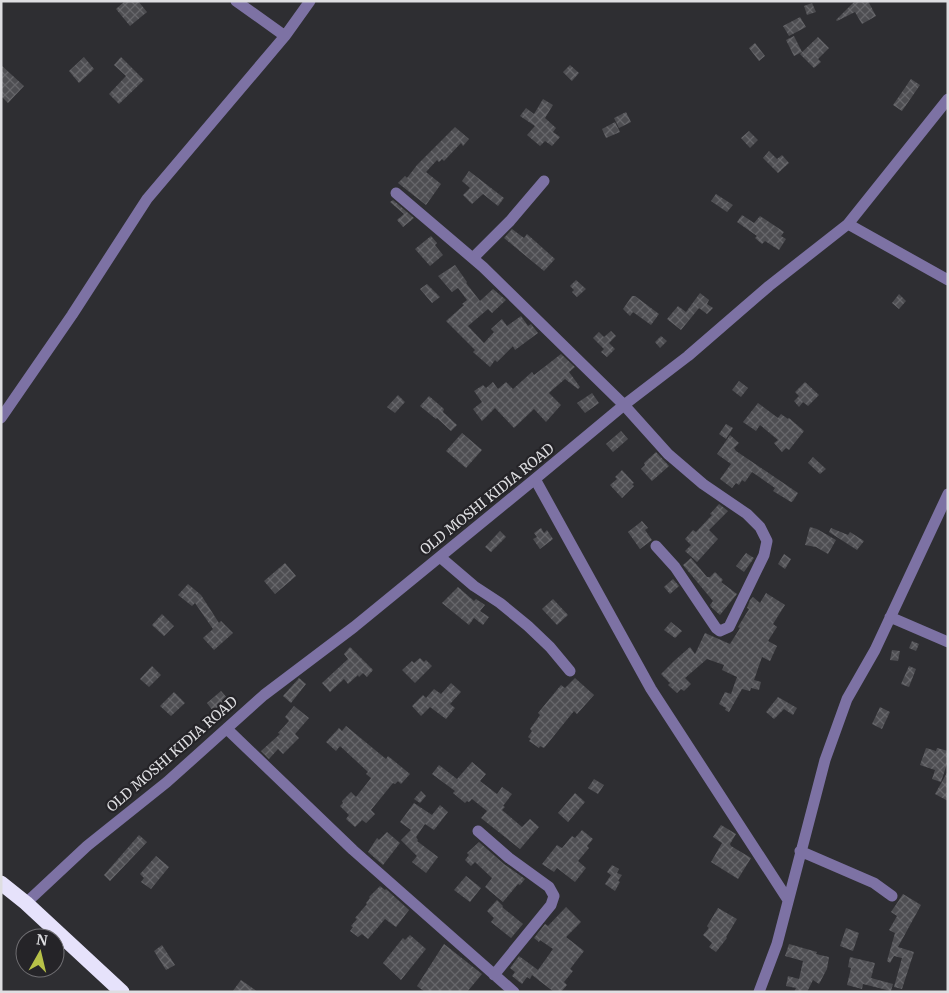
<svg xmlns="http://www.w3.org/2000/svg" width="949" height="993" viewBox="0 0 949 993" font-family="Merriweather,serif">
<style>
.building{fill:url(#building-cross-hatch)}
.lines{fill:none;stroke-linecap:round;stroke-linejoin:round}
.minor{stroke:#7d72a4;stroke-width:11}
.highway{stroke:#e6e2fb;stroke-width:15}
.labels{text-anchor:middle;stroke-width:4.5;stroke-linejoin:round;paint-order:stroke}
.street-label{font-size:14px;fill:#dedee1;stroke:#252428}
</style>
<defs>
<pattern id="building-cross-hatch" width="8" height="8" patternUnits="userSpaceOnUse" patternTransform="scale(1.25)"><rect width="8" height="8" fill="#4e4e52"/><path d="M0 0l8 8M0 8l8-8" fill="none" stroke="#67676b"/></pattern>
</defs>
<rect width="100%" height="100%" fill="#2e2e32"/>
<path class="building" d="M 125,1 L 138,1 L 147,12 L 130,26 L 116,9 Z
M 855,1 L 868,1 L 876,16 L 862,24 L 855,12 L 837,21 L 836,20 Z
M 812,3 L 816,12 L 807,15 L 804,6 Z
M 800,17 L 806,27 L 789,36 L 783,26 Z
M 794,36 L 802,52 L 794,56 L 786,40 Z
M 818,37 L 829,48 L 818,59 L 821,62 L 814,68 L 800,54 Z
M 755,43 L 765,56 L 759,61 L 749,48 Z
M 84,57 L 94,69 L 79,83 L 69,71 Z
M 121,57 L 144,80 L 119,104 L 109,94 L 126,76 L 114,65 Z
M 1,65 L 24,86 L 8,103 L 1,96 Z
M 570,65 L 579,73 L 572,81 L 563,72 Z
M 911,79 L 920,85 L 902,111 L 893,105 Z
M 543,99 L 553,105 L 545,118 L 556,128 L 553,132 L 560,137 L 552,146 L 545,141 L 540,146 L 527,135 L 535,126 L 520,116 L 526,108 L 534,114 Z
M 626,112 L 631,122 L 619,128 L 614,118 Z
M 615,122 L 620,132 L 606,138 L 602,129 Z
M 455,127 L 469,139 L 463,146 L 461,143 L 444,161 L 442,159 L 439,162 L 437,160 L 426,172 L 441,184 L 426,205 L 398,183 L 405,176 L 407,178 L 417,165 Z
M 749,131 L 758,140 L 750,148 L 741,138 Z
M 769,151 L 777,159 L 782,155 L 789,163 L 778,173 L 763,158 Z
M 469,171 L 504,198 L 498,206 L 483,194 L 472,204 L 463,195 L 470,188 L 462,181 Z
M 716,194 L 733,205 L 727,212 L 711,201 Z
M 393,200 L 414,218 L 403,227 L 397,220 L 404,214 L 390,202 Z
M 742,215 L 754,223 L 760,216 L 784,232 L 781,236 L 786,239 L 779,250 L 765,241 L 762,244 L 755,238 L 757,236 L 737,222 Z
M 512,229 L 524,238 L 527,234 L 555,259 L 544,271 L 504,238 Z
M 431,236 L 437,243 L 435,245 L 443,255 L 430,266 L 415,249 Z
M 455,265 L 467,282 L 466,283 L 480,301 L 493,289 L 506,300 L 492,313 L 488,309 L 468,326 L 484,343 L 494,332 L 491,329 L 502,319 L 507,326 L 521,316 L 528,326 L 531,324 L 538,333 L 515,350 L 513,346 L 497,362 L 495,360 L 490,367 L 473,352 L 475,350 L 446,321 L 464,305 L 462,304 L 467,300 L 458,288 L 452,292 L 438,276 Z
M 576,280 L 586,289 L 577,297 L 572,292 L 574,290 L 570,286 Z
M 427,284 L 440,297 L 432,303 L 420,289 Z
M 700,293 L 709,300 L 707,304 L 713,308 L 707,314 L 699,308 L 681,330 L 667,319 L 678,306 L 686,312 Z
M 899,294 L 906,301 L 899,309 L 892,303 Z
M 632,296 L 635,296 L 659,314 L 651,325 L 633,312 L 630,316 L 623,309 Z
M 611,331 L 616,336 L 609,343 L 615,349 L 607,357 L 601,352 L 604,349 L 593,338 L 599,332 L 604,337 Z
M 661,336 L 667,341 L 660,348 L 655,342 Z
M 561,354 L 575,367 L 569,372 L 580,387 L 578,389 L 565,379 L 551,391 L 549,393 L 561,405 L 546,422 L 534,409 L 514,428 L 495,408 L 482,421 L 473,409 L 482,402 L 474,391 L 483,385 L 486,388 L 493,382 L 498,389 L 506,382 L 513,389 L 532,372 L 534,375 Z
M 739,381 L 748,388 L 741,397 L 732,390 Z
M 805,382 L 819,395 L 808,406 L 803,402 L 799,407 L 794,401 L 799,396 L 795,392 Z
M 592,393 L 599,403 L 585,413 L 577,403 Z
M 398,395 L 405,402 L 395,413 L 387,407 Z
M 429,396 L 444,409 L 443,412 L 457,425 L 451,431 L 437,418 L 436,419 L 420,406 Z
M 758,403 L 778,418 L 781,414 L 788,419 L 789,418 L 804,431 L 789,450 L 786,448 L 782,452 L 774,443 L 778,440 L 760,425 L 756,431 L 743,422 Z
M 726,424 L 733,428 L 726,439 L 719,434 Z
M 621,431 L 628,439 L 613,452 L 606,444 Z
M 462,433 L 482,450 L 466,468 L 446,451 Z
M 730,435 L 739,443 L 734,448 L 736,451 L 798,493 L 793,501 L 791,502 L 773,491 L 775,488 L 752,472 L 745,482 L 742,480 L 739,485 L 736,483 L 732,488 L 720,479 L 731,464 L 717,454 Z
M 656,452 L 669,466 L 652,481 L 641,469 L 645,465 L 644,463 Z
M 813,457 L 826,469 L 820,474 L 808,463 Z
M 622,470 L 634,483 L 632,484 L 634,486 L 622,498 L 610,485 L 617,479 L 615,477 Z
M 719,504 L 728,511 L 709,530 L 718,539 L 697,562 L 685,551 L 691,545 L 685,539 L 693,530 L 696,532 L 712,515 L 710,514 Z
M 642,521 L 648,528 L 645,530 L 652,540 L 640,549 L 628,532 Z
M 810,527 L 817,529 L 836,540 L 828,554 L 816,547 L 805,545 Z
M 541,528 L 544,533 L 547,530 L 553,539 L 540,549 L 533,539 L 537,537 L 534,533 Z
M 831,528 L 848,535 L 850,532 L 864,541 L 857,550 L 829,532 Z
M 500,531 L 506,537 L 491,552 L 485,547 Z
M 746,553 L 754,558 L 744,572 L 736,566 Z
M 784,554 L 791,559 L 785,569 L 778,564 Z
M 691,558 L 707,577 L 710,577 L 715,572 L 723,580 L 721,582 L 737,594 L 720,615 L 711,607 L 710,605 L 713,601 L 683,565 Z
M 285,563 L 296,576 L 275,594 L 264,581 Z
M 673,579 L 679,586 L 670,594 L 664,587 Z
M 188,584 L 201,595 L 219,623 L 221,621 L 233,633 L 214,650 L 203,638 L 213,629 L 195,603 L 192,606 L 178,595 Z
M 458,587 L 474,601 L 476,599 L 485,605 L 480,611 L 489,617 L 483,625 L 474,618 L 469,625 L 442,603 Z
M 766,593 L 785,605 L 773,624 L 777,627 L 768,641 L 777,646 L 770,661 L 762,657 L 754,680 L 761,682 L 759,690 L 751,688 L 750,691 L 742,689 L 729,712 L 725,710 L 726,708 L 719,704 L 725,692 L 731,694 L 737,677 L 722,670 L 724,665 L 707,659 L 685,678 L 691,684 L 684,691 L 681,689 L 677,693 L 668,685 L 670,683 L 661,674 L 674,661 L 690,647 L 695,654 L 705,633 L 730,644 L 740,628 L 738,627 L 749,609 L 747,608 L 750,600 L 753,597 L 760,603 Z
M 553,599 L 568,615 L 557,625 L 542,609 Z
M 162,614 L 174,626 L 164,636 L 152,625 Z
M 671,622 L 682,631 L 675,638 L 664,630 Z
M 912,641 L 919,644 L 916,651 L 909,648 Z
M 350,647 L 373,670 L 367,677 L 363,673 L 359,677 L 358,675 L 348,684 L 344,679 L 330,692 L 322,683 L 348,659 L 344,654 Z
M 892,650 L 900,651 L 898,661 L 890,660 Z
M 420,658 L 424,662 L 426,660 L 432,666 L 415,683 L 402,670 L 412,661 L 414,663 Z
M 152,666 L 161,675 L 149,687 L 140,679 Z
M 909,666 L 916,669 L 909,687 L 901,684 Z
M 299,678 L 306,684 L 291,703 L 283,696 Z
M 575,678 L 594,695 L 577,714 L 574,711 L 544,748 L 540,746 L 539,748 L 529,741 L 531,739 L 528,737 L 532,731 L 530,729 L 540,715 L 538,713 L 561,685 L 565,688 Z
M 451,683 L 461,692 L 450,704 L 455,708 L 446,719 L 430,707 L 421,716 L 412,706 L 423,695 L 426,698 L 434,689 L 441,694 Z
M 221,691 L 228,699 L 213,711 L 207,703 Z
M 174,692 L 185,703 L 171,716 L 160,706 Z
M 778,697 L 797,708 L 793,715 L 784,709 L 774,719 L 766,712 Z
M 294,706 L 309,718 L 295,734 L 299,738 L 283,754 L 278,749 L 269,759 L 261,751 L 280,734 L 278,733 L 289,721 L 285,717 Z
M 880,707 L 890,712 L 882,729 L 872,724 Z
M 346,726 L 386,759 L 388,756 L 410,774 L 401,784 L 398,781 L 395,784 L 393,783 L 371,810 L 375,814 L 366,823 L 362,820 L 355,827 L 346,819 L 349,815 L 340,806 L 343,803 L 342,801 L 351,792 L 356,797 L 371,778 L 366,774 L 368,772 L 340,746 L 336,751 L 326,742 L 339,728 L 342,731 Z
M 926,748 L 936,751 L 937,748 L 948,751 L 948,761 L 941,782 L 932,779 L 935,770 L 920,765 Z
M 472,762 L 486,774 L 480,781 L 497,794 L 502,787 L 512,794 L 503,806 L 505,807 L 502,810 L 522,827 L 530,819 L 539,827 L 520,849 L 481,818 L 487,811 L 472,799 L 469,802 L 467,801 L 465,803 L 453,793 L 455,791 L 432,774 L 439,765 L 457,779 Z
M 948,771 L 948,801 L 935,794 Z
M 594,779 L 604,785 L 598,794 L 588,788 Z
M 421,791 L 426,796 L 420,803 L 414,799 Z
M 575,793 L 585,802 L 568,822 L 558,813 Z
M 414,803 L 432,815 L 440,805 L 448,812 L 434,830 L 425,824 L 416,837 L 418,840 L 417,841 L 438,857 L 426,873 L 412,862 L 417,856 L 401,840 L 411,830 L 400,822 Z
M 721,825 L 736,834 L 730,844 L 731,846 L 751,858 L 738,879 L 711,862 L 722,843 L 713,837 Z
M 582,830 L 593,839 L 587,846 L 589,848 L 578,861 L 586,868 L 575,882 L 557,868 L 554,872 L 542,864 L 557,845 L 562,848 L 572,836 L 575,838 Z
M 387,832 L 400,843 L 383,865 L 368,852 L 377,838 L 379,840 Z
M 139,835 L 147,842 L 110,881 L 104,875 Z
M 479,842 L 504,864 L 525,879 L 520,885 L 518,884 L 503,902 L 485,887 L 492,878 L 475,862 L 471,866 L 465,860 L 469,855 L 467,853 Z
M 156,856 L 169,867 L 151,889 L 141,882 L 144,878 L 140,874 Z
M 612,865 L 619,869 L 617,873 L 622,875 L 618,881 L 620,882 L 615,891 L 605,884 L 611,875 L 607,872 Z
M 466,876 L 481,888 L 470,902 L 454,890 Z
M 380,886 L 385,890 L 386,889 L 409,910 L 396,927 L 385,919 L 368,939 L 362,934 L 358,937 L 350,931 L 353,927 L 351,926 L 357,919 L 355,918 L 367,904 L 366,903 L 370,898 L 369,897 Z
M 903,894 L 921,905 L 898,947 L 914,952 L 902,989 L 894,987 L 902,958 L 894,956 L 890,963 L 887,961 L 895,933 L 889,930 L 897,916 L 891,912 Z
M 497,900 L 503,906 L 502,907 L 523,924 L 511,938 L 491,922 L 494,918 L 487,911 Z
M 566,907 L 581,922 L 566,937 L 584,951 L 570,969 L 573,971 L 564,982 L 567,985 L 561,992 L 554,992 L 532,975 L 530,979 L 527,977 L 522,984 L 512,976 L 515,972 L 510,968 L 519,956 L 538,970 L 553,949 L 540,940 L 539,942 L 534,938 L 545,924 L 548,926 Z
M 718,908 L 737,919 L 726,937 L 727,938 L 716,952 L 709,947 L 712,943 L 703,935 L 709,928 L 707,926 Z
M 846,928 L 859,933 L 853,951 L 840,946 Z
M 410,935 L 426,949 L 401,980 L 383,963 L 403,938 L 405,940 Z
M 444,944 L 482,974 L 467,992 L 425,992 L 417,986 Z
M 789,944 L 817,952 L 816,954 L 829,957 L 827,969 L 819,984 L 813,980 L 807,992 L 794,992 L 796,988 L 786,986 L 788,976 L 799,979 L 803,961 L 785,956 Z
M 162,945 L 175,965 L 166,970 L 154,951 Z
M 850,957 L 875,963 L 871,978 L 893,984 L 891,991 L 863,984 L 862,989 L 847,985 L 851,968 L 848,967 Z
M 241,980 L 258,992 L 232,992 Z"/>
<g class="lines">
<path class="minor" d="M 236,1 L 285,36
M 396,193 L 483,267 L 624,405 L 668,454 L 703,484 L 747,514 L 760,527 L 767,541 L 764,555 L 729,627 L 720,631 L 716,628 L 675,567 L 656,546
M 848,224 L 948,280
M 473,258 L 510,221 L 544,181
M 1,418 L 72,315 L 147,199 L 285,36 L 310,1
M 535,479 L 651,689 L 788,900
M 440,557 L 474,586 L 500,603 L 528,626 L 550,647 L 570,671
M 890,617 L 948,642
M 227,729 L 353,850 L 514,992
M 478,831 L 509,858 L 549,887 L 554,896 L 551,905 L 494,975
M 800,851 L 874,883 L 892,896
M 26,903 L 87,846 L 167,782 L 264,695 L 354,627 L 535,479 L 624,405 L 688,356 L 769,286 L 848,224 L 948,99
M 759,992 L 777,944 L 825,760 L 847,699 L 875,650 L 948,494"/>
<path class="highway" d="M 1,883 L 26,903 L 122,992"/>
</g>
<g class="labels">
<g class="street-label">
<text transform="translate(487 499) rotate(-39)" y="5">OLD MOSHI KIDIA ROAD</text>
<text transform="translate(172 754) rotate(-41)" y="5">OLD MOSHI KIDIA ROAD</text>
</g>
</g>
<rect width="949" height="993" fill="none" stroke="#dedee1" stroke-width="5"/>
<g transform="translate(40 953) rotate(8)"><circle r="24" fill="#252428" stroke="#6f6e72"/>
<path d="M0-4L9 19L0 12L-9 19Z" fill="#b7c148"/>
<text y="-8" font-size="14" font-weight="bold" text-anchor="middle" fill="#dedee1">N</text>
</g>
</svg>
